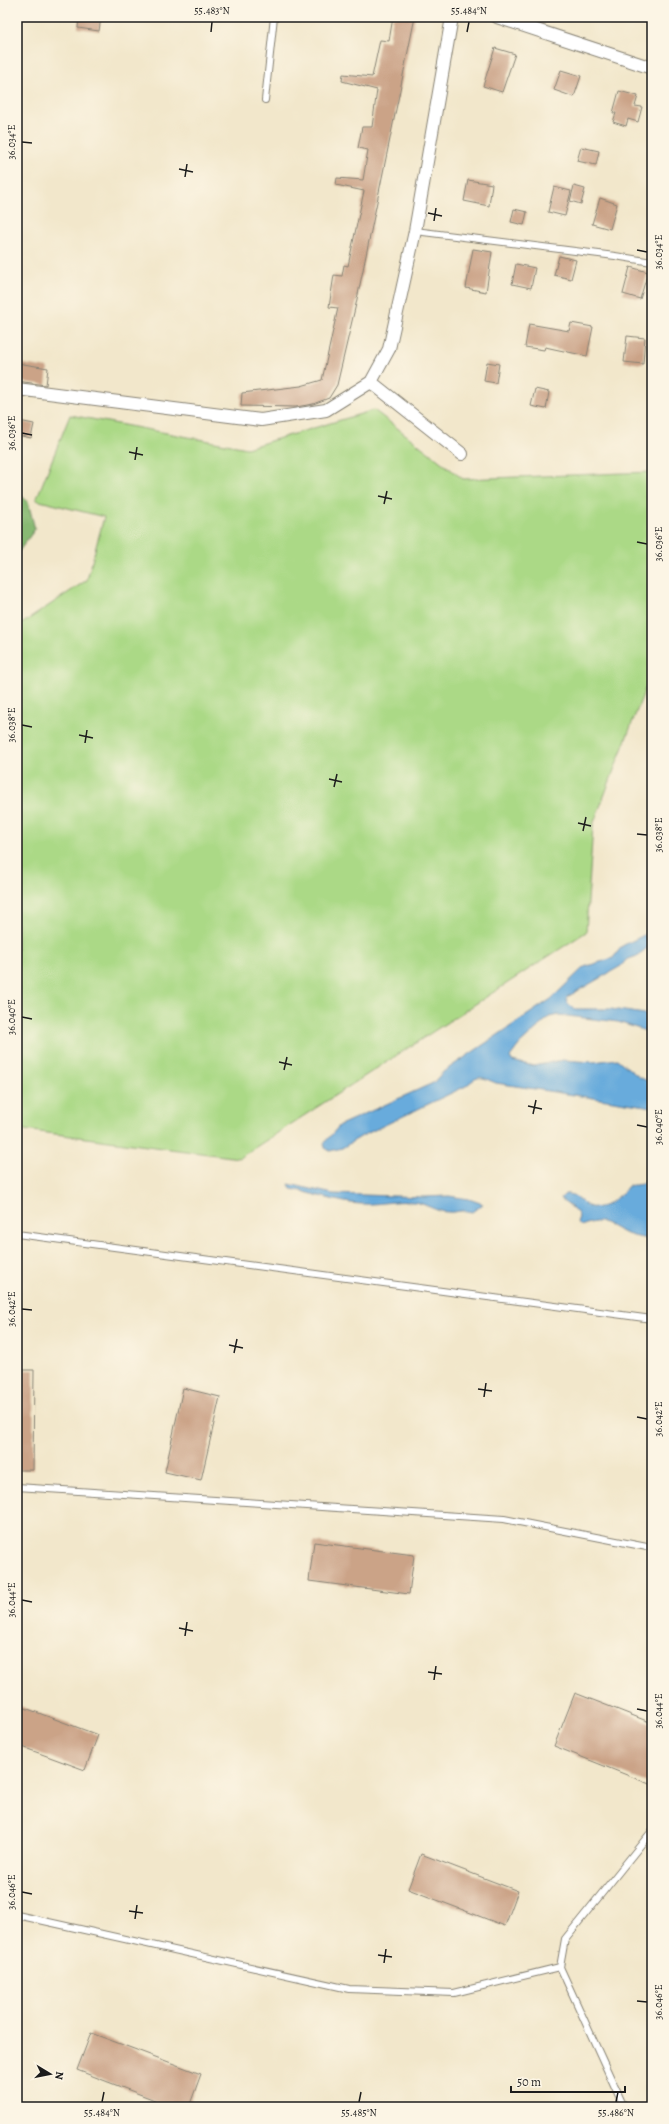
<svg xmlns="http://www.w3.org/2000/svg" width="669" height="2124" viewBox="0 0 669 2124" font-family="Alegreya,serif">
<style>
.green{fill:#abd986;stroke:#647a51}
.forest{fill:#88b973;stroke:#526a48}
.water{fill:#67abdc;stroke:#42647c}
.building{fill:#cba387}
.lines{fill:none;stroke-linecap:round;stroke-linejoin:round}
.lane-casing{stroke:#878274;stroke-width:8}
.street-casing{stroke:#878274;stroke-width:14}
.lane{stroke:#fff;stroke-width:6}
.street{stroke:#fff;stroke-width:12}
.ticks{fill:none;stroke:#1c1c1c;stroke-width:1.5}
.neatline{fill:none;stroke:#1c1c1c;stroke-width:1.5}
.ticks-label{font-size:10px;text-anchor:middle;fill:#1c1c1c}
</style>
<rect width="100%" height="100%" fill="#fcf5e5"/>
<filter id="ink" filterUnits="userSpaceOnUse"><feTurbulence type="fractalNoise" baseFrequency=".025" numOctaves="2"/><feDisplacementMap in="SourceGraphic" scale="8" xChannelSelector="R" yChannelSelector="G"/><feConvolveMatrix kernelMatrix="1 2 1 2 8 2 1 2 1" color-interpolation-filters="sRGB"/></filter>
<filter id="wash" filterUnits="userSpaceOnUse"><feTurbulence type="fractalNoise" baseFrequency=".012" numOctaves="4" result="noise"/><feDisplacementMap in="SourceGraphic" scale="16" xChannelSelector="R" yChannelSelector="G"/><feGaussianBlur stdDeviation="0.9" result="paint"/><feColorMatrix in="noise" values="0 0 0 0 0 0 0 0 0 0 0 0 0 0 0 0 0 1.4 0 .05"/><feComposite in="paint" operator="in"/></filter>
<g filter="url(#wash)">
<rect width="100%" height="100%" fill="#f2e7cb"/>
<path class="green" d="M 374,410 L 463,479 L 652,472 L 652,671 L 593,825 L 586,932 L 239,1158 L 17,1129 L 17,627 L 87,580 L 104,517 L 36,500 L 70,415 L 247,448 Z"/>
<path class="forest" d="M 17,491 L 28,502 L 35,529 L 17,554 Z"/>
<path class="water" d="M 652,926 L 652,944 L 637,956 L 626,960 L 621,966 L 567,997 L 567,1003 L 575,1009 L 611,1009 L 652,1015 L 652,1033 L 618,1022 L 559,1015 L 549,1017 L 519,1045 L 510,1057 L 512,1061 L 534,1066 L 563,1060 L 593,1062 L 617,1059 L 639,1077 L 652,1083 L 652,1107 L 496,1083 C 481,1077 479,1074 466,1086 L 362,1136 L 342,1148 L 330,1151 L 325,1148 L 324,1143 L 340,1125 L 433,1083 L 443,1072 L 551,999 L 584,967 L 613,958 L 622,946 L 644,935 Z
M 652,1177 L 652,1240 C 644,1238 635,1237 627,1234 C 606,1226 606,1216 581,1226 L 577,1222 L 579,1217 C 576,1207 566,1206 561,1198 L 565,1194 C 575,1193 578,1200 586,1205 C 601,1214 620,1197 628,1186 L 642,1184 Z
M 289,1184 L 333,1194 L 424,1197 L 449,1196 L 469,1199 L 483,1204 L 472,1212 C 459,1209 457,1213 448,1212 C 435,1212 426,1203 413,1202 C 395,1200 379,1205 361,1204 C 340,1203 318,1195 297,1190 L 291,1189 Z"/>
<g id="blocks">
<path class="building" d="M 79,17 L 101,17 L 99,31 L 78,28 Z
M 393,17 L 415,17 L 356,304 L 337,385 L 329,398 L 313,404 L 296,407 L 241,406 L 242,393 L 301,386 L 322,380 L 338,308 L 329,307 L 334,275 L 342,276 L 344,265 L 348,266 L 364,191 L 336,185 L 337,178 L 363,180 L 368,150 L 358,148 L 362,127 L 372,127 L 377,90 L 342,81 L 343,74 L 372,77 L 380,40 L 389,41 Z
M 495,48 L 515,54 L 502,92 L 483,86 Z
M 561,70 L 581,76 L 574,97 L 554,90 Z
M 619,91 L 638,96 L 635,106 L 642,107 L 638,122 L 628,119 L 626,126 L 613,122 L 616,113 L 613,113 Z
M 581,147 L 599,151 L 596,165 L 577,161 Z
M 468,180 L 492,184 L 489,206 L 464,201 Z
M 574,186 L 585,189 L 581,204 L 570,201 Z
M 554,187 L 571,191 L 565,216 L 548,212 Z
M 600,198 L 617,204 L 610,229 L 592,224 Z
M 514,209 L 527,212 L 524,225 L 511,222 Z
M 473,249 L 492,252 L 486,292 L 466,288 Z
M 559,256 L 576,260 L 571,279 L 554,275 Z
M 516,264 L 535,268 L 531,288 L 512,284 Z
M 630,267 L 648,272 L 640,299 L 623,294 Z
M 571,323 L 593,327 L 587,356 L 545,347 L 544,350 L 525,347 L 529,324 L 569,331 Z
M 627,336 L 645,338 L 643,364 L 624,362 Z
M 487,362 L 499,364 L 496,383 L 484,381 Z
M 17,363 L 48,368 L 46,385 L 17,381 Z
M 535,389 L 549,392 L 546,409 L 531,406 Z
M 19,421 L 34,424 L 31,438 L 17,435 Z
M 17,1370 L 34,1370 L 33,1470 L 17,1470 Z
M 183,1388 L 220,1397 L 201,1480 L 165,1472 Z
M 314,1542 L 414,1555 L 409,1594 L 309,1581 Z
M 575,1693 L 652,1723 L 652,1785 L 554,1746 Z
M 17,1705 L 98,1735 L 85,1770 L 17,1745 Z
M 421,1854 L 518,1891 L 505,1926 L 408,1889 Z
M 91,2033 L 201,2074 L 189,2107 L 173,2107 L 77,2070 Z"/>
</g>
</g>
<g filter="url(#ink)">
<use href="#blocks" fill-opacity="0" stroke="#878274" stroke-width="1"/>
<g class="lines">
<defs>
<path id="lane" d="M 265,100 L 274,17
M 415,231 L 615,256 L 652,262
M 17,1234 L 652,1319
M 17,1487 L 504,1519 L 652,1548
M 17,1915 L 349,1989 L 454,1993 L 560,1967
M 624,2107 L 560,1967 L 565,1939 L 652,1831"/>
<path id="street" d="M 497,17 L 652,68
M 371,382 L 389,349 L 415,231 L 452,17
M 17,389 L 261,420 L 326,410 L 371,382 L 462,454"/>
</defs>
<use href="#lane" class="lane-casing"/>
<use href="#street" class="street-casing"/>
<use href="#lane" class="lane"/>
<use href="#street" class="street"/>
</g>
</g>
<path class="ticks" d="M 211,32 L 212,22M 467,32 L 469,22M 22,142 L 32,143M 179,169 L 193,172M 185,177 L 187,164M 428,213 L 442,216M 434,221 L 436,208M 637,250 L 647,252M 22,433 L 32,435M 129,452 L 143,455M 135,460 L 137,447M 378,496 L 392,499M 384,504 L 387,491M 637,542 L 647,544M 22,725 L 32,727M 79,735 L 93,738M 85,743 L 87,730M 329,779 L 342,782M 334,787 L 337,774M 578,823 L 591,826M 583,831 L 586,817M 637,834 L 647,835M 22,1017 L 32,1019M 279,1062 L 292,1065M 284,1070 L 287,1057M 528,1106 L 542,1109M 533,1114 L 536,1100M 637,1125 L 647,1127M 22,1309 L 32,1310M 229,1345 L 243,1348M 234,1353 L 237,1339M 478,1389 L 492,1391M 484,1397 L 486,1383M 637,1417 L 647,1419M 22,1600 L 32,1602M 179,1628 L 193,1631M 185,1636 L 187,1622M 428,1672 L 442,1674M 434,1680 L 436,1666M 637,1709 L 647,1711M 22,1892 L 32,1894M 129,1911 L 143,1913M 135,1919 L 137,1905M 378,1955 L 392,1957M 384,1963 L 386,1949M 637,2001 L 647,2002M 102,2102 L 104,2092M 359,2102 L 361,2092M 616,2102 L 618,2092"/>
<rect width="669" height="2124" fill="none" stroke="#fcf5e5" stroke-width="44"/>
<g transform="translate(50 2074) rotate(100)" stroke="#fcf5e5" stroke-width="3" paint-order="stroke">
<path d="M0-3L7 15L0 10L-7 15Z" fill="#1c1c1c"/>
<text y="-6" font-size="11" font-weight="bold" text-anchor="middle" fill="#1c1c1c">N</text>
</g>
<path d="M511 2086v6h114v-6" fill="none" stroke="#1c1c1c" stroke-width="2"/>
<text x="517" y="2086" font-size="12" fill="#1c1c1c" stroke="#fcf5e5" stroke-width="3" paint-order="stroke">50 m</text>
<rect x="22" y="22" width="625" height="2080" class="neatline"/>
<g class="ticks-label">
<text x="212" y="14">55.483°N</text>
<text x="469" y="14">55.484°N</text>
<text transform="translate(11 142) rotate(-90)" y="4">36.034°E</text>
<text transform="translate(658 252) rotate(-90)" y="4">36.034°E</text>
<text transform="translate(11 433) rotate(-90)" y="4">36.036°E</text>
<text transform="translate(658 544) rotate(-90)" y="4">36.036°E</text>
<text transform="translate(11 725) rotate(-90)" y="4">36.038°E</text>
<text transform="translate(658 835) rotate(-90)" y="4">36.038°E</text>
<text transform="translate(11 1017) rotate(-90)" y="4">36.040°E</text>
<text transform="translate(658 1127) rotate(-90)" y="4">36.040°E</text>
<text transform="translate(11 1309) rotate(-90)" y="4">36.042°E</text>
<text transform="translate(658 1419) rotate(-90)" y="4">36.042°E</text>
<text transform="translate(11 1600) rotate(-90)" y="4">36.044°E</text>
<text transform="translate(658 1711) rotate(-90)" y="4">36.044°E</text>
<text transform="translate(11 1892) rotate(-90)" y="4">36.046°E</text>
<text transform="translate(658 2002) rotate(-90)" y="4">36.046°E</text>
<text x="102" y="2116">55.484°N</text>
<text x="359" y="2116">55.485°N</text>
<text x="616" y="2116">55.486°N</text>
</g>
</svg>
